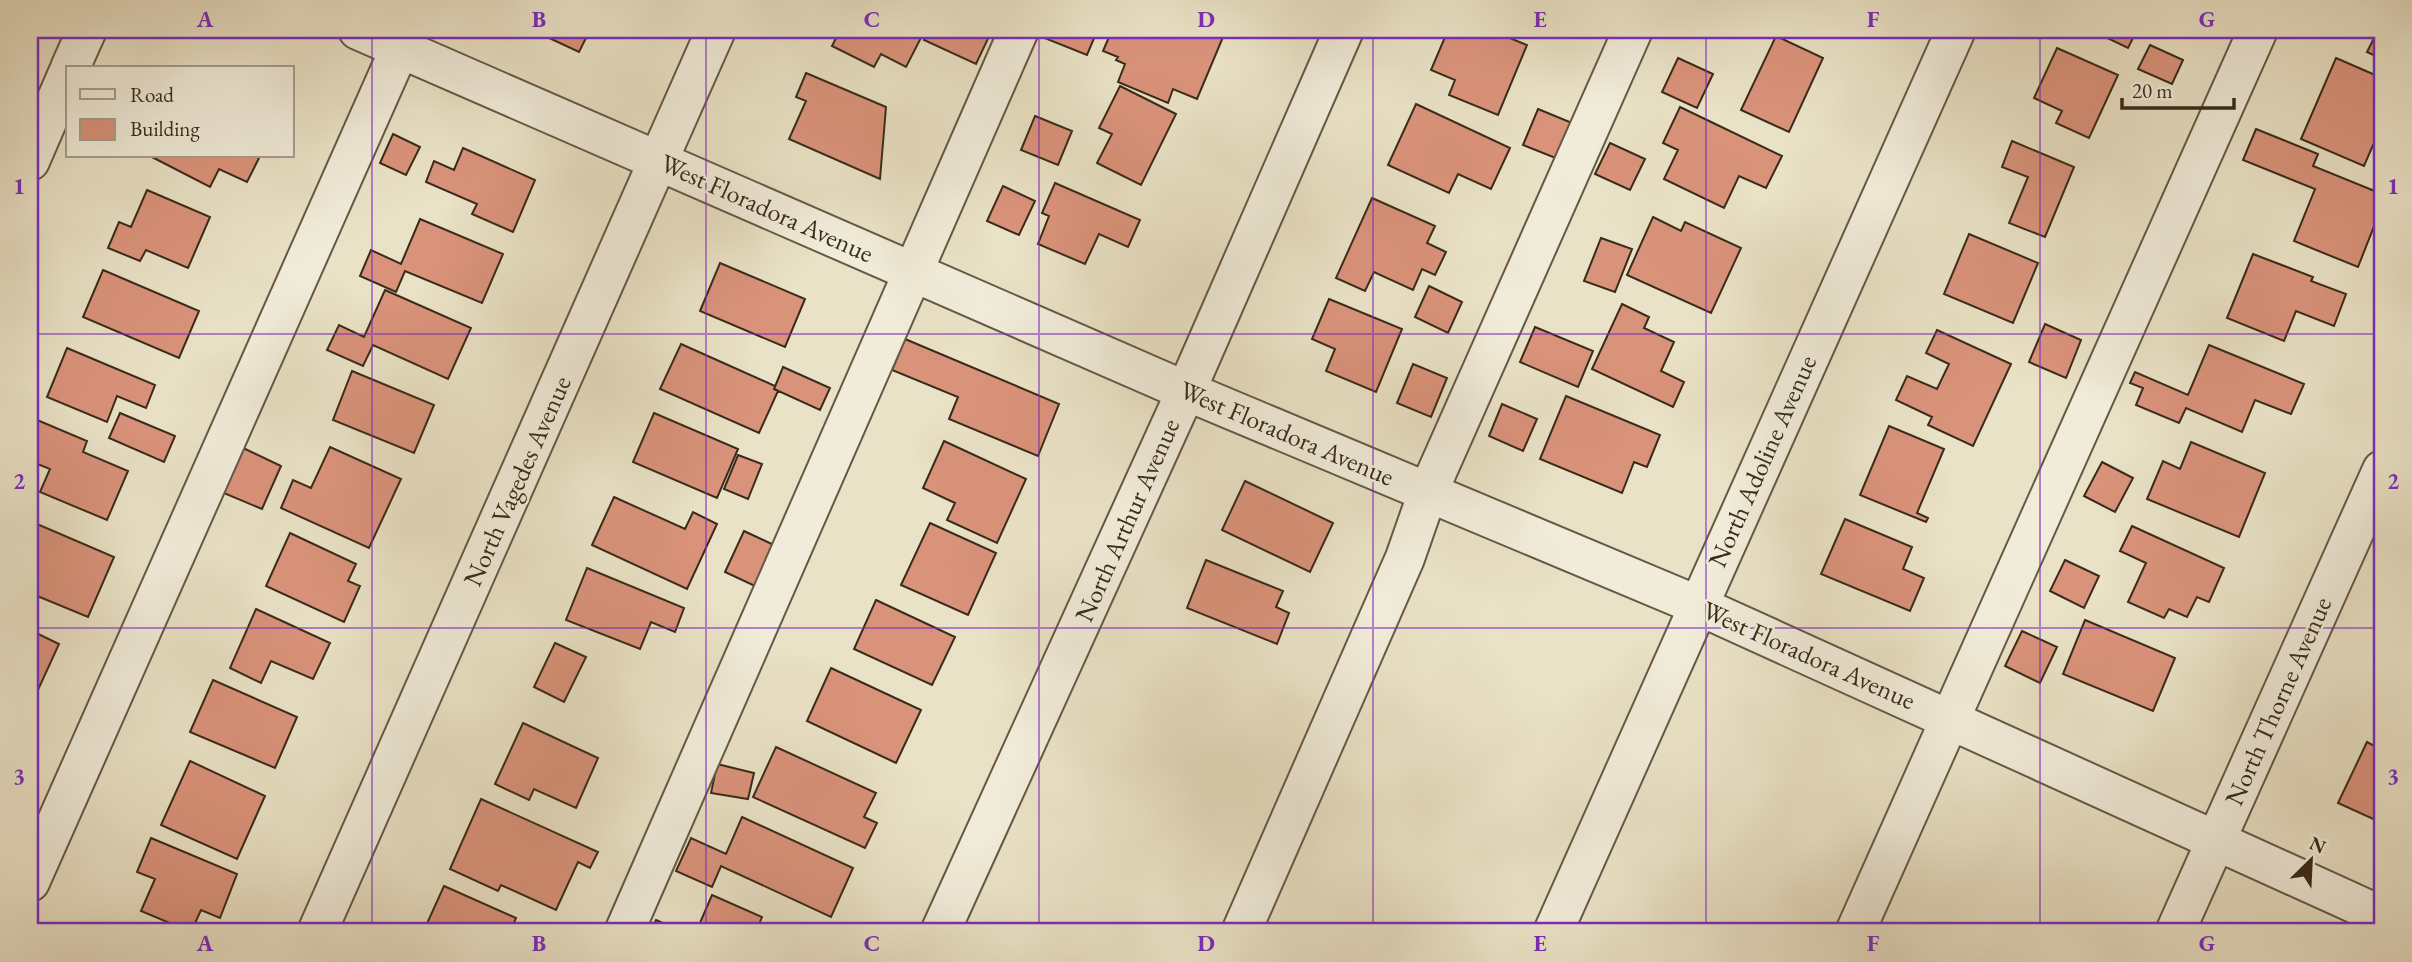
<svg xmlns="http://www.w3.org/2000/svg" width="2412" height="962" viewBox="0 0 2412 962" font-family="'EB Garamond',serif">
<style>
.building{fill:#da937b;stroke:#392b1a;stroke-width:2}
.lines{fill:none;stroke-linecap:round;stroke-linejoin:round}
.minor-casing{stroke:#655945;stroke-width:42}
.minor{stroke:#f1ecda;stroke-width:38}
.grid{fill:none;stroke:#7b2cbf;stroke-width:2;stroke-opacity:0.55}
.labels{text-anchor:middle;stroke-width:5;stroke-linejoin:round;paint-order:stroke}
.street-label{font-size:26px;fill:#392b1a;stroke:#f1ecda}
.neatline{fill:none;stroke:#7b2cbf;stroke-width:2.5}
.grid-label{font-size:23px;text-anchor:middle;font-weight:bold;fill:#7b2cbf}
</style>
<rect width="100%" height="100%" fill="#eae2c6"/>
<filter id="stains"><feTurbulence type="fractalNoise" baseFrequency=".00286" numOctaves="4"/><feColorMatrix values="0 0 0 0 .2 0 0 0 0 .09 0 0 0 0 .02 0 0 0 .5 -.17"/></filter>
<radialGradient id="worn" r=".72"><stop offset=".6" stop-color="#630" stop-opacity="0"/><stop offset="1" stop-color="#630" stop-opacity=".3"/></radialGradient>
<path class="building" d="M 532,30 L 590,30 L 579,52 Z
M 840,30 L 925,30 L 906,67 L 881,54 L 874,67 L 832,46 Z
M 928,30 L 992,30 L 976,64 L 924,40 Z
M 1045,30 L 1094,30 L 1097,31 L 1087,55 L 1042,37 Z
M 1112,30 L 1126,34 L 1128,30 L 1226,30 L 1197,99 L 1173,89 L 1168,103 L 1118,82 L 1125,64 L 1116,60 L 1118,57 L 1103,51 Z
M 1448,30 L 1490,30 L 1527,45 L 1498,115 L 1449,95 L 1455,80 L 1431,70 Z
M 2101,30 L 2137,30 L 2128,48 L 2099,34 Z
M 2378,30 L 2382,30 L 2382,59 L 2367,52 Z
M 1776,36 L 1823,58 L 1789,132 L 1741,110 Z
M 2150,45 L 2183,60 L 2172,84 L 2138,69 Z
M 2057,48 L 2118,75 L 2089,138 L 2056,123 L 2062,111 L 2034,98 Z
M 1678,58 L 1713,74 L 1697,108 L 1662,92 Z
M 2336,58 L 2382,78 L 2382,149 L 2373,145 L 2364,166 L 2301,139 Z
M 806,73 L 886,107 L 880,179 L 789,139 L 806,101 L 796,97 Z
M 1120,86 L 1176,114 L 1141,185 L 1097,163 L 1112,134 L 1099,128 Z
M 1416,104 L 1510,148 L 1491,189 L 1458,174 L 1449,193 L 1388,165 Z
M 1680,107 L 1782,156 L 1766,188 L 1739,176 L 1724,208 L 1664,179 L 1678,150 L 1663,143 Z
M 1538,109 L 1577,125 L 1563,161 L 1523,145 Z
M 1035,116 L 1072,131 L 1058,165 L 1021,150 Z
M 2256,129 L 2318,154 L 2313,166 L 2382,194 L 2382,206 L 2358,267 L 2294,241 L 2315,189 L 2243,160 Z
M 393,134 L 420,147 L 406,175 L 380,163 Z
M 2012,141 L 2074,167 L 2045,237 L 2009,223 L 2028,177 L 2002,167 Z
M 1610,143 L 1645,159 L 1630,190 L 1595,174 Z
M 463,148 L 535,180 L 513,232 L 472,214 L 477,204 L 426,182 L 434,161 L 454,170 Z
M 150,156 L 260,156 L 247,182 L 219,169 L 210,187 Z
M 1055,183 L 1140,220 L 1128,247 L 1099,234 L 1085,264 L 1038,244 L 1049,216 L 1042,213 Z
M 1003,186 L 1035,201 L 1019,235 L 987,221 Z
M 147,190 L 210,217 L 188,268 L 146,250 L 140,261 L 108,248 L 119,222 L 131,227 Z
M 1372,198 L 1435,226 L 1427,243 L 1446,252 L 1435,275 L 1422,269 L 1413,290 L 1374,272 L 1365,291 L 1336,278 Z
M 1653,217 L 1681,231 L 1685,222 L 1741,248 L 1711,313 L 1627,275 Z
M 420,219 L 503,254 L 482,303 L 405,271 L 396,292 L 360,276 L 371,250 L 401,264 Z
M 1969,234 L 2038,263 L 2013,323 L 1944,294 Z
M 1601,238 L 1632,249 L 1615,292 L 1584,281 Z
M 2253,254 L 2313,277 L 2311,281 L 2346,294 L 2334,326 L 2296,311 L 2284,341 L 2227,318 Z
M 720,263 L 805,299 L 785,347 L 700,311 Z
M 103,270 L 199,311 L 179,358 L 83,317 Z
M 1429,286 L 1462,302 L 1448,333 L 1415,317 Z
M 385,290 L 471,328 L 448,379 L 373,345 L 363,366 L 327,350 L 339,325 L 364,337 Z
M 1329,299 L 1402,329 L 1376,392 L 1326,371 L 1335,349 L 1312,339 Z
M 1622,304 L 1649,317 L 1644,328 L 1674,342 L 1661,371 L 1684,382 L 1673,407 L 1592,369 Z
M 2045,324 L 2081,340 L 2066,378 L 2029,362 Z
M 1535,327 L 1593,351 L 1578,387 L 1520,362 Z
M 1937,330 L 2011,364 L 1973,446 L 1928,425 L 1932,417 L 1896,400 L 1907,376 L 1937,389 L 1949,364 L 1926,353 Z
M 905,339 L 1059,404 L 1038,456 L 949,419 L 958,397 L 892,370 Z
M 681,344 L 775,386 L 774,389 L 778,391 L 759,433 L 660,389 Z
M 2209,345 L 2304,384 L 2291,414 L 2255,400 L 2242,432 L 2186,408 L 2179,423 L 2136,405 L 2143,388 L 2130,383 L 2135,372 L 2188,395 Z
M 67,348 L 155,385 L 146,408 L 117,396 L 107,422 L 47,397 Z
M 1413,364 L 1447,378 L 1431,417 L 1397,403 Z
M 783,367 L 830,388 L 820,410 L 774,389 Z
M 352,371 L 434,405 L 414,453 L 333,420 Z
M 1566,396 L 1660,435 L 1647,467 L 1634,462 L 1622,493 L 1540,459 Z
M 1502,404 L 1537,419 L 1523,451 L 1489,436 Z
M 120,413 L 175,436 L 164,462 L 109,438 Z
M 654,413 L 738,449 L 717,498 L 633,462 Z
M 30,417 L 87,441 L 83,452 L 128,471 L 107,520 L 40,492 L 50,469 L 30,461 Z
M 1889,426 L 1944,449 L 1917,513 L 1928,518 L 1926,522 L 1860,495 Z
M 944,441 L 1026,479 L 997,543 L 947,520 L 955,503 L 923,488 Z
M 2191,442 L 2265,473 L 2239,537 L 2147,499 L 2163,461 L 2180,469 Z
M 239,446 L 281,466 L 262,509 L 219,491 Z
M 330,447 L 401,479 L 369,548 L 281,508 L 293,480 L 311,488 Z
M 738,455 L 762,464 L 748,499 L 724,489 Z
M 2102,462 L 2133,478 L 2115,512 L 2084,496 Z
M 1245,481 L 1333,523 L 1310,572 L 1222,530 Z
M 614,497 L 685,529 L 693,512 L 717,524 L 687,589 L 592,545 Z
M 1845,519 L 1912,547 L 1903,569 L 1924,578 L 1910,611 L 1821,574 Z
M 30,521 L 114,557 L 88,617 L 30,593 Z
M 930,523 L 996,553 L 968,615 L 901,585 Z
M 2132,526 L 2224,568 L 2209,602 L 2197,597 L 2187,617 L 2169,609 L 2164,618 L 2128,602 L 2146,563 L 2120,551 Z
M 744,531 L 776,546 L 757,587 L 725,572 Z
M 290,533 L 356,564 L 348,581 L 360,586 L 344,622 L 266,586 Z
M 1206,560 L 1283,591 L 1276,607 L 1289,613 L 1277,644 L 1187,608 Z
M 2065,560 L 2099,576 L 2084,608 L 2050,591 Z
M 587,568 L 684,608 L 675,632 L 651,622 L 640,649 L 566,620 Z
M 876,600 L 955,637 L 932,685 L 854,649 Z
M 256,609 L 330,643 L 313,679 L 271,661 L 261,683 L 230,668 Z
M 2085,620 L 2175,658 L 2153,711 L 2063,674 Z
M 30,630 L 59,644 L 38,690 L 30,686 Z
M 2022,631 L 2057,647 L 2040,683 L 2005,666 Z
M 555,643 L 586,657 L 564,702 L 534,687 Z
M 831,668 L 921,710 L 896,763 L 807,721 Z
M 213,680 L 297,717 L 275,768 L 190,732 Z
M 523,723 L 598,758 L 576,808 L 534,789 L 529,800 L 495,784 Z
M 2367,742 L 2382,750 L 2382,823 L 2338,803 Z
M 776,747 L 876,793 L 864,817 L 877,823 L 865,848 L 753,797 Z
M 190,761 L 265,796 L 237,859 L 161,825 Z
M 717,764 L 754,773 L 748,799 L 711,793 Z
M 481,799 L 598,852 L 590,868 L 578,862 L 556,910 L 501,885 L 498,891 L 450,869 Z
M 742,817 L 853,868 L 831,917 L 721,866 L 712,887 L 676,871 L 691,838 L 726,854 Z
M 151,838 L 237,874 L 220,918 L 201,910 L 191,932 L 141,911 L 155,879 L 137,872 Z
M 444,886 L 516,918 L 510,932 L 424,930 Z
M 712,895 L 762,917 L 758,927 L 770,932 L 696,932 Z
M 656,920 L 683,932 L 651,932 Z
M 109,923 L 131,932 L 105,932 Z"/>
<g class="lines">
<defs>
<path id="minor" d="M 358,30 L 1172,385 L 1697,605 L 2382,916
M 70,68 L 87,30
M 30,161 L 68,73
M 30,882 L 408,30
M 317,932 L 716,30
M 624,932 L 1019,30
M 940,932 L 1186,391 L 1344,30
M 1241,932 L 1405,558 L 1428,492 L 1633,30
M 1553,932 L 1956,30
M 1855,932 L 2258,30
M 2175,932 L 2382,470"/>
</defs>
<use href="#minor" class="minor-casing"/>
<use href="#minor" class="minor"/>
</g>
<path class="grid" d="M 372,30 L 372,932M 706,30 L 706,932M 1039,30 L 1039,932M 1373,30 L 1373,932M 1706,30 L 1706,932M 2040,30 L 2040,932M 30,334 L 2382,334M 30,628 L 2382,628"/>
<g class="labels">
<g class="street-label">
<text transform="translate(767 208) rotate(24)" y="9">West Floradora Avenue</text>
<text transform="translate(1287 433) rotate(23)" y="9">West Floradora Avenue</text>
<text transform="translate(1762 461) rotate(-66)" y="9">North Adoline Avenue</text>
<text transform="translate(517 481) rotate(-66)" y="9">North Vagedes Avenue</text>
<text transform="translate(1127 520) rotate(-66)" y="9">North Arthur Avenue</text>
<text transform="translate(1809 655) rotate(24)" y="9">West Floradora Avenue</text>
<text transform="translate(2278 701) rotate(-66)" y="9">North Thorne Avenue</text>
</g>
</g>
<rect width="2412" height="962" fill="none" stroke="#eae2c6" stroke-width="77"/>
<rect x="66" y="66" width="228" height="91" fill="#f1ecda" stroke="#a79f8d" stroke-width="2"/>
<rect x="80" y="89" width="35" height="10" fill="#f1ecda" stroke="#a79f8d" stroke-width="2"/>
<text x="130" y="102" font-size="21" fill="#392b1a">Road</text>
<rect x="80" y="119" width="35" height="21" fill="#da937b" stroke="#a79f8d" stroke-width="2"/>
<text x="130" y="136" font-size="21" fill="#392b1a">Building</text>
<g transform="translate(2311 860) rotate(24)" stroke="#f1ecda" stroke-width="5" paint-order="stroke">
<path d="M0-5L12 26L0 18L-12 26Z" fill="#392b1a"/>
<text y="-10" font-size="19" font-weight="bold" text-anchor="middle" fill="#392b1a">N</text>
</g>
<path d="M2122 98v10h112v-10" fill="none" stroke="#392b1a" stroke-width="3.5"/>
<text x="2132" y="98" font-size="21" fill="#392b1a" stroke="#f1ecda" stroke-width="5" paint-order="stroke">20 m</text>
<rect x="38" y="38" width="2336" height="885" class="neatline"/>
<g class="grid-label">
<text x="205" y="27">A</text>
<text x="539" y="27">B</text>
<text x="872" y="27">C</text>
<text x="1206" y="27">D</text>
<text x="1540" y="27">E</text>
<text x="1873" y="27">F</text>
<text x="2207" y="27">G</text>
<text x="19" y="194">1</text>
<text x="2393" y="194">1</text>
<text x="19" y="489">2</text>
<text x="2393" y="489">2</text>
<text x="19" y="784">3</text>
<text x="2393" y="784">3</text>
<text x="205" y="951">A</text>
<text x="539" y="951">B</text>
<text x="872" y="951">C</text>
<text x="1206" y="951">D</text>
<text x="1540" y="951">E</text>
<text x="1873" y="951">F</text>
<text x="2207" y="951">G</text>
</g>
<rect width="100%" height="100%" filter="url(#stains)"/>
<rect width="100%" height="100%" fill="url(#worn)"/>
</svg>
